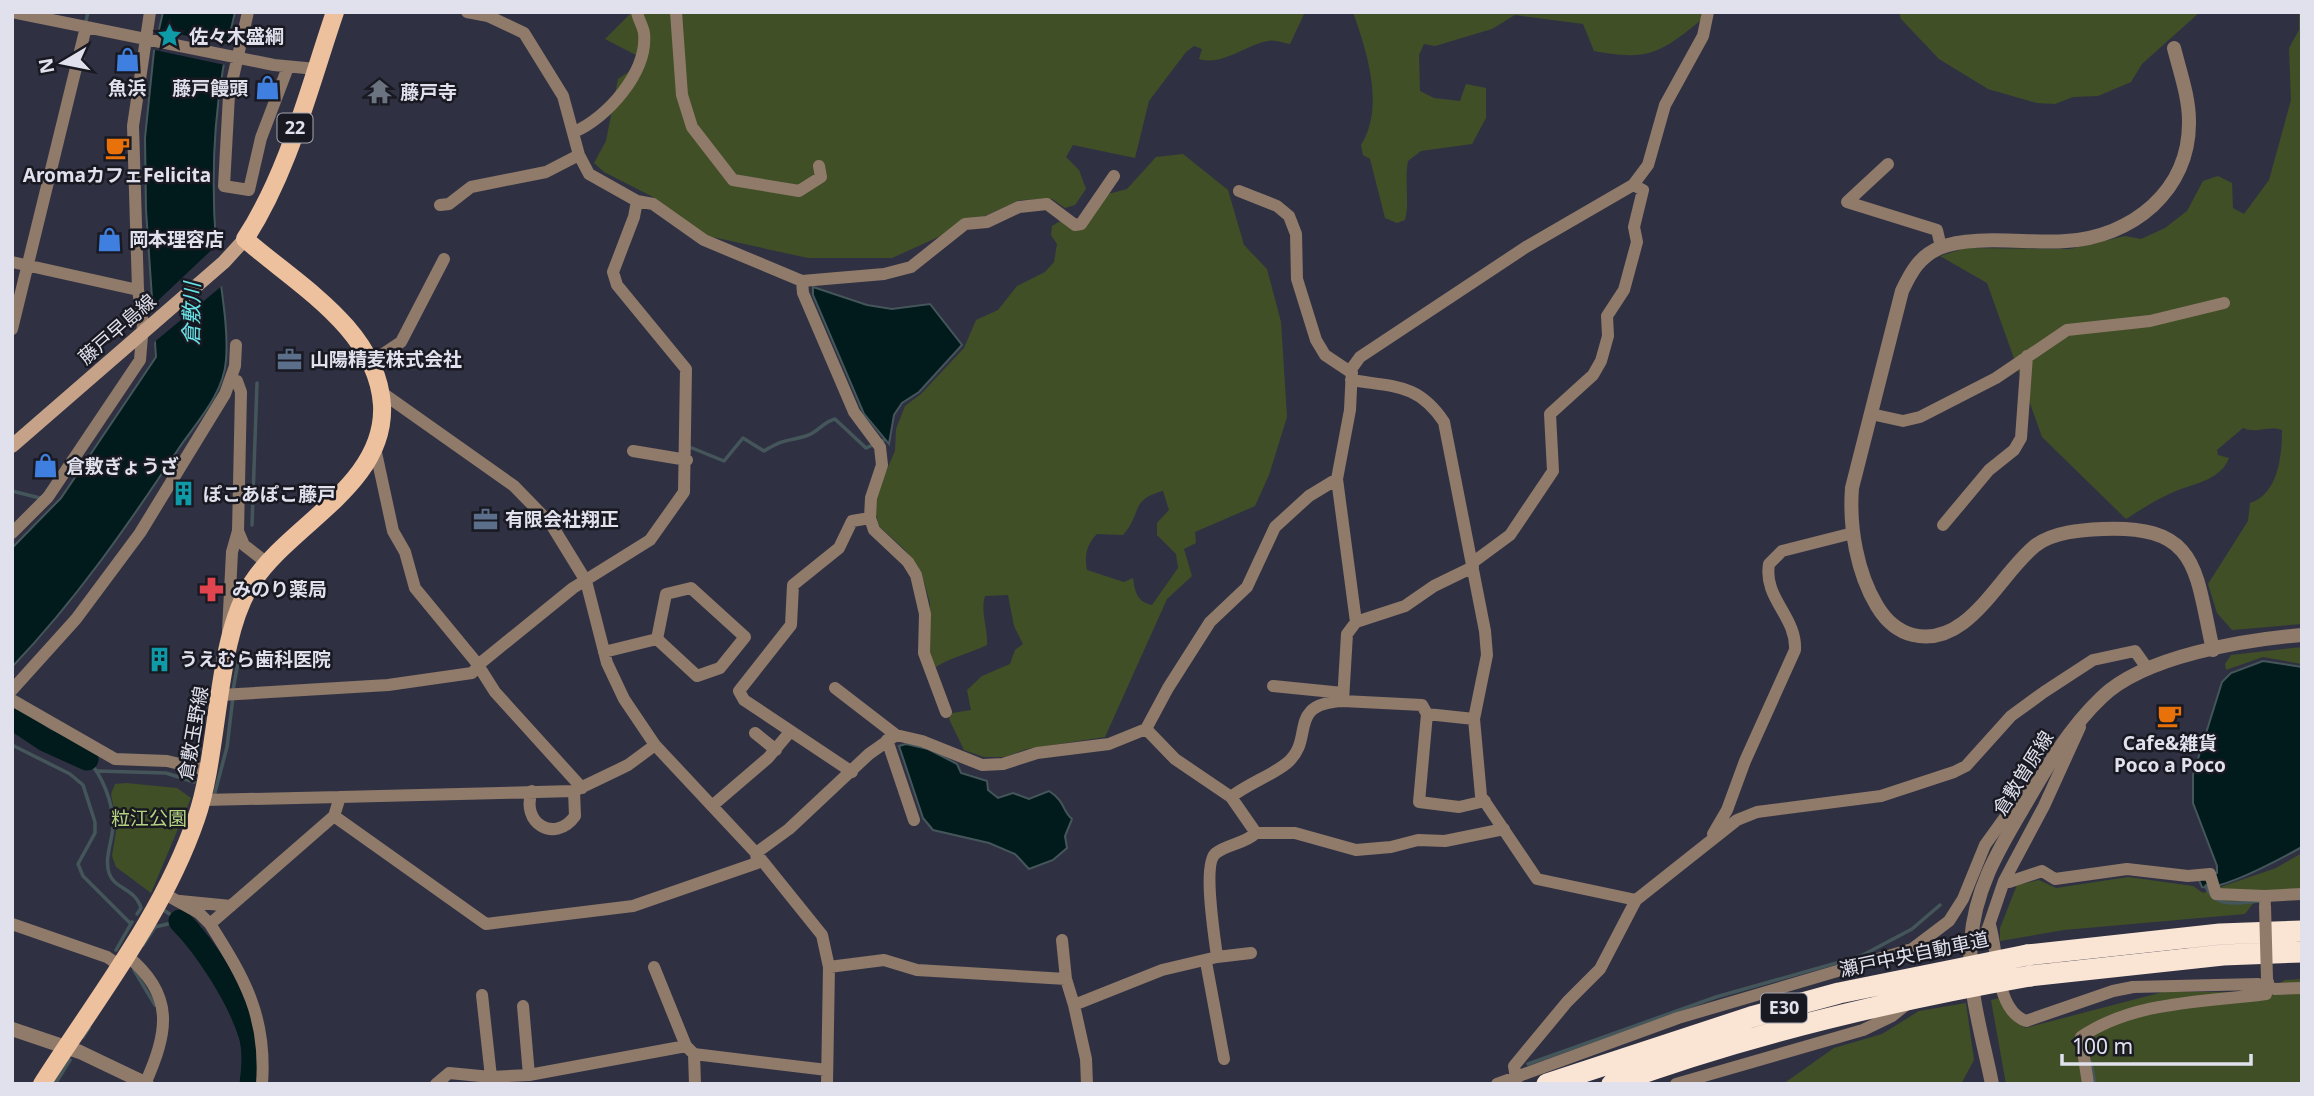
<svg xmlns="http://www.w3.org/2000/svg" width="2314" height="1096" viewBox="0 0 2314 1096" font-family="'Noto Sans','Noto Sans JP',sans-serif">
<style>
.green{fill:#404f26;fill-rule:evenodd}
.water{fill:#011a1b;stroke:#44565a;stroke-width:2}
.pier{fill:#2f3143}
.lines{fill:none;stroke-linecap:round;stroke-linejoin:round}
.stream{stroke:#44565a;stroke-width:3.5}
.river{stroke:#011a1b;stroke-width:23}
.minor-tunnel{stroke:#4a4b5c;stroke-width:12;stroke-dasharray:12 6;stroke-linecap:butt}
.minor{stroke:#907a6a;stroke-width:12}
.tertiary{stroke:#907a6a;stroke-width:14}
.secondary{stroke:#c5a288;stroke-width:14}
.primary{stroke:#edc09e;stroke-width:18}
.motorway{stroke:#fae4d4;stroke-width:21}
.minor-bridge{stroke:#907a6a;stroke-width:12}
.motorway-bridge{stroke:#fae4d4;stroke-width:21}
.labels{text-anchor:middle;stroke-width:5;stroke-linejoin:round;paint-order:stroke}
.shield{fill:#191922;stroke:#a4a5b0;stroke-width:2}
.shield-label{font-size:18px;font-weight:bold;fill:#e0e1ed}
.poi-label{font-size:19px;font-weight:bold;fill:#e0e1ed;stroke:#191922;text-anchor:start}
.street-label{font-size:19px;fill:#e0e1ed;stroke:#191922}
.park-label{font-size:19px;fill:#b4d281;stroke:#191922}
.water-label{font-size:21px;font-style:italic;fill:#68e5e9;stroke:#191922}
</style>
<rect width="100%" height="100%" fill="#2f3143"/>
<path class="green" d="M 632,12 L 1305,12 L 1290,44 C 1283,43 1275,39 1268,41 C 1245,45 1223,66 1199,59 L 1202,49 L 1194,46 L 1186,52 L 1149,101 L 1135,158 L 1073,145 L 1066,157 L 1079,170 L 1086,189 L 1075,205 L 1065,208 L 1052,199 L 1020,200 L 892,258 L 808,258 L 708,236 L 653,197 L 604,172 L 594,163 L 606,141 L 618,79 L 631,70 L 636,55 L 605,39 Z
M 1353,12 L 1702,12 L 1701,20 C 1660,54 1647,61 1594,51 L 1583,24 L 1515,15 L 1492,29 L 1435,46 L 1424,44 L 1419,55 L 1420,91 L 1434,98 L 1460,101 L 1466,84 L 1486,88 L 1486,118 L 1472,144 L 1421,151 L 1408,161 C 1404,181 1410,201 1405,220 L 1397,223 L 1385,218 L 1370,159 L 1363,155 L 1361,145 C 1385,107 1367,52 1353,12 Z
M 1899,12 L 2200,12 L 2142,64 L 2131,82 L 2098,96 L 2073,97 L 2055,104 L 2037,103 L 1988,89 L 1939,59 L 1901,19 Z
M 2299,12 L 2302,12 L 2302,624 L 2232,630 L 2217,613 L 2208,584 L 2248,521 L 2250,503 C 2278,494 2282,457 2282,430 C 2268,425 2257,434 2243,428 L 2217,450 L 2218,455 L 2229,458 C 2220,482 2189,484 2169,494 C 2154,501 2140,510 2126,519 L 2042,437 L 1987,283 L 1940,256 L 1966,248 L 2070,249 L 2125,236 L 2141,239 L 2165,228 L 2187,211 L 2203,181 L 2218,176 L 2232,183 L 2233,208 L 2244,214 L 2269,180 L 2291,100 L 2289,48 L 2299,30 Z
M 1183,154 L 1228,190 L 1244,245 L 1267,269 L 1281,322 L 1287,417 L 1269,475 L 1255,506 L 1195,532 L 1196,543 L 1184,549 L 1192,576 L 1167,599 L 1105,737 L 1027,749 L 1005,757 L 984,757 L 964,750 L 949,719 L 952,713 L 971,710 L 967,690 L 982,676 L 1010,664 L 1015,650 L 1023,644 L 1014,626 L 1008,595 L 985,596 C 980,611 988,628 987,645 C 969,654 951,657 934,668 L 930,653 L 930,603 L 921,572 L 906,551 L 879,526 L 875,511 L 877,492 L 895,451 L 896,429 L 905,406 L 921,394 L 964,348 L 976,320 L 998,310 L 1017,286 L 1045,272 L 1054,262 L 1057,244 L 1051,235 L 1052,226 L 1062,220 L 1073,230 L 1108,194 L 1127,189 L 1156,157 ZM 1163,491 L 1169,510 L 1157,523 L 1157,535 L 1176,554 L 1178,568 L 1152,605 C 1137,602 1135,592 1133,578 L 1124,582 L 1087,570 C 1084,555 1087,544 1097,534 L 1123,535 C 1142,514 1130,499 1163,491 Z
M 2302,647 L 2302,664 L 2263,657 L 2226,670 L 2225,664 L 2231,655 Z
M 126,783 L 177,788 L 191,798 L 151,893 L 116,867 L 112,856 L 117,825 L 111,794 L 115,784 Z
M 2302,853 L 2302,890 L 2261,893 L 2245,914 L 2064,930 L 2000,941 L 2000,928 L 2017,885 L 2039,880 L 2056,888 L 2128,877 L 2193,886 L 2203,893 L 2276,868 Z
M 2302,979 L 2302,1084 L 2006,1084 L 1991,1000 L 2000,998 L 2025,1028 L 2163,992 L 2264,992 L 2285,980 Z
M 1966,1003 L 1974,1060 L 1961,1084 L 1783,1084 L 1834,1048 L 1882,1034 L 1919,1011 Z"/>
<path class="water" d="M 163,12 L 235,12 C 215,91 210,163 216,244 C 219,280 229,324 226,360 C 224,393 197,422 179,448 C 128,525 76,600 12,667 L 12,548 L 61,498 L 156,357 L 146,210 L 145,138 L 154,51 Z
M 813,287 L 867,305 L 892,309 L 930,304 L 962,345 L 919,392 L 902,403 L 894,415 L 889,444 L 864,414 L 813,295 Z
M 2263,661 L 2302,667 L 2302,847 C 2282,858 2222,891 2202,887 L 2198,878 L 2217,873 L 2217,866 L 2193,803 L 2193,775 L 2222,682 L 2231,673 Z
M 906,744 L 928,749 L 957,764 L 961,773 L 987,781 L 988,790 L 998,798 L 1013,793 L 1029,799 L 1049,791 C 1066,802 1062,811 1072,819 L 1065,836 L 1067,848 L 1053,860 L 1029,869 L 1015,854 L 989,843 L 933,830 L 923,818 L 899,746 Z"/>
<path class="pier" d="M 155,29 L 230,45 L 225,65 L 150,49 Z
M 220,242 L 223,285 L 152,344 L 149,309 Z"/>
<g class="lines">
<path class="stream" d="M 86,21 L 88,12
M 692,448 L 724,461 L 743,438 L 764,451 C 785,438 786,442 806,436 C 817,433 823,422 835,419 L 866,448 L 884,440
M 12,491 L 40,498
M 252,525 L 257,383
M 233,690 L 239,657
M 12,745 L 70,774 L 83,785 L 95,822 L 95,833 L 78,864 L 83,876 L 131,924
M 87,759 C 102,775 113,802 113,824 C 113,840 104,857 109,873 C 114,889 135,888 141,908 L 137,914
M 98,771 L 166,773 L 194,782
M 214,796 L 227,747 L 233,697
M 2206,886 C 2214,909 2239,903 2259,901
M 165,911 L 180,921
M 193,934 L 200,928
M 143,945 L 155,927 L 180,921
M 116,950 L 132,922
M 134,970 L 155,1005
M 83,1037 L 89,1028
M 2091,1062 L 2095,1084
M 1528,1064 L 1716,997 L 1861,956 L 1912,929 L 1940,905
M 55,1084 L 70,1060"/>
<path class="river" d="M 12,718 L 45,740 L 87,759
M 180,921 C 206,947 239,999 250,1035 C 254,1049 253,1070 251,1084"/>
<path class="minor-tunnel" d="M 1968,952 L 1988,928"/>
<path class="minor" d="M 12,12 L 274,65 L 316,69
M 248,12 L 229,95 L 224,186 L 249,190 L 261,138 L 288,67
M 676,12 L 682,95 L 692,127 L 733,180 L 799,191 L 821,177 L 819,166
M 574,132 C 607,118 648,72 644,33 C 643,26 638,19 637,12
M 1888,164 L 1847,202 L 1937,230 L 1941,247
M 1239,191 L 1277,206 L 1289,216 L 1296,234 L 1297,279 L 1316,340 L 1325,355 L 1352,373
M 637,201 L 653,204 L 704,240 L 802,281 L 803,293 L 854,412 L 880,447 L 882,465 L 871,498 L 870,518 L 874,530 L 908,562 L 916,575 L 925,614 L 924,653 L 946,712
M 440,205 L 449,204 L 471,187 L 546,172 L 579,155
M 12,262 L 138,290
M 802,281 L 884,274 L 911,267 L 965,224 L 987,222 L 1019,207 L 1047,204 L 1075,225 L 1081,224 L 1114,176
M 12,329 L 86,27
M 371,362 L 401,342 L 444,259
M 231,379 L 237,381 L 241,392 L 238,531 L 244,545 L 267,563
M 1351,380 C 1394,387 1418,383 1444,422 L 1485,631 L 1487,655 L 1474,719 L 1481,796 L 1537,879 L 1636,900
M 381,392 L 514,486 L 551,524 L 586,581 L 607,663 L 624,699 L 655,745 L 756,853 L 822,935 L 829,967 L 827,1084
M 1871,414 L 1903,421 L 1920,417 L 1996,378 L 2067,330 L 2150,321 L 2224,303
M 375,448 L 393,531 L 405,552 L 415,588 L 476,662 L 495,692 L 582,788
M 633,451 L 687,460
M 1943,525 L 1989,470 L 2014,450 L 2021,438 L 2027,356
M 12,533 L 48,497 L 140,360 L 143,324 L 138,290 L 133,126 L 150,12
M 1472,563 L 1510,535 L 1553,471 L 1550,414 L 1593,375 L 1601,361 L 1608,336 L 1607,316 L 1624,290 L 1637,242 L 1634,227 L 1643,190 L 1633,185
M 1356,622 L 1337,479 L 1350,410 L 1352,368 L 1360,357 L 1526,247 L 1633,185 L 1648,165 L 1665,105 L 1703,36 L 1708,12
M 228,631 L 232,552 L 238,531
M 604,652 L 657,639 L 666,594 L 691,588 L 745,637 L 720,668 L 697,676 L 657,639
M 1273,686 L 1343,693
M 835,688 L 896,735
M 12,690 L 76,619 L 140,533 L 225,394 L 235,366 L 236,345
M 221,695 L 388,685 L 472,673 L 483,661 L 573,588 L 650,540 L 684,492 L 686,369 L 617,285 L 613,272 L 634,217 L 637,201 L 589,174 L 579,155 L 563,96 L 524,33 L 488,16 L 467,12
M 12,700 L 115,759 L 167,761 L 209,771
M 1427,714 L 1422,705 L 1343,701 L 1347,634 L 1356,622 L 1405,606 L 1434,586 L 1473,567
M 1474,719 L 1427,714 L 1419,802 L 1459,807 L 1485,801
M 1146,729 L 1175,759 L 1231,797 L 1256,833
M 755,733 L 776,750
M 887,740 L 914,820
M 852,772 L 744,700 L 739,691 L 791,625 L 793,585 L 839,548 L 852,521 L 870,518
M 532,791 C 520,823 555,844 575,816 L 574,791
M 1231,797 C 1249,783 1271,776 1287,763 C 1316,739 1285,704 1343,701
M 203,800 L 340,797
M 712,806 L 768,758 L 789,733
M 334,816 L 340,797 L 574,791 L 628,765 L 655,745
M 1713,834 L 1727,810 L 1745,761 L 1795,650 C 1797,617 1763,598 1769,564 L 1782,551 L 1853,533
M 756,853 L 789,829 L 869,754 L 896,735 L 922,741 L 982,765 L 1003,764 L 1037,753 L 1109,744 L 1146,729 L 1168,688 L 1210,622 L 1247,587 L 1275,527 L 1309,496 L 1337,479
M 2005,879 L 2009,882 L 2042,871 L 2055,879 L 2127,869 L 2188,876 L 2210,874 L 2216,894 L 2265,896
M 163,893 L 199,913 L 210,924 L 334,816 L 486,924 L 633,906 L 757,863 L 756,853
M 180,901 L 231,906
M 2265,902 L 2265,896 L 2302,894
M 12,924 L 107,957 L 119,965
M 210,924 C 245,979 267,1017 262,1084
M 1990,925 C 1999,953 1994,1009 2026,1021 L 2113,991 L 2133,987 L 2258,984 L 2275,989 L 2302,988
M 1988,928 L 2004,881 L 2044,806 L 2080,727
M 1062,940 L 1066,979 L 1074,1005
M 126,955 C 176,995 168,1032 145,1084
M 1217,957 L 1251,953
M 1206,962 L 1224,1059
M 654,967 L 686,1046 L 694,1054 L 695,1084
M 829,967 L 884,960 L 917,970 L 1066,979
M 482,995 L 491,1077
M 523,1006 L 529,1075
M 694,1054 L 827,1070
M 436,1084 L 449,1073 L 491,1077 L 529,1075 L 686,1046
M 1087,1084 L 1086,1059 L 1074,1005 L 1162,970 L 1217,957 C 1215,939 1202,863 1216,853 C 1228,844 1244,844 1256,833 L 1295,833 L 1356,850 L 1391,847 L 1418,840 L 1445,841 L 1504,829
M 1497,1084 L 1678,1018 L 1912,949 L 1949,921 L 1963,899 L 1985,845 L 2021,795 L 2035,783
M 1517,1084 L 1514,1066 L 1567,1002 L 1600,969 L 1636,900 L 1737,820 L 1757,812 L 1881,796 L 1954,772 L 1966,766 L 2011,716 L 2044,692 L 2093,660 L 2135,651 L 2147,668
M 1676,1084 L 1863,1030 L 1892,1016 L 1907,1004
M 2088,1084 L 2081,1037 C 2133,1001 2205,1002 2266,994 L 2268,982"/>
<path class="tertiary" d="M 2174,48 C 2180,72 2189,97 2189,121 C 2190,191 2132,237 2066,241 C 2029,244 1973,234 1939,248 C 1919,257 1911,272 1902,291 L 1852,488 C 1849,527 1857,573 1877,606 C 1886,621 1897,631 1913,635 C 1969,648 1999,574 2036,545 C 2054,532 2080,530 2103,529 C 2200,525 2195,571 2213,650
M 12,1029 L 80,1052 L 147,1084
M 1992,1084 C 1983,1038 1967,989 1971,942 C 1974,892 1997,852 2022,810 C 2045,770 2068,729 2102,697 C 2144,656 2244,640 2302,635"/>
<path class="secondary" d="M 12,446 L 224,262 L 245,239"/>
<path class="primary" d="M 42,1084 C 96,999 163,915 196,819 C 220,751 215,639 252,583 C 290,524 386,485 382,405 C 377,329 296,284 245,239 C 289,171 309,88 335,12"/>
<path class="motorway" d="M 2027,955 L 2220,934 L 2302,931
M 2030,976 L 2223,955 L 2302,952"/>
<path class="minor-bridge" d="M 2265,906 L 2267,979"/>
<path class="motorway-bridge" d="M 1547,1084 L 1751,1017 L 1839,993 L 2027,955
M 1612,1084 C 1747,1034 1888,1001 2030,976"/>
</g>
<defs>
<symbol id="sight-bare" viewBox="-9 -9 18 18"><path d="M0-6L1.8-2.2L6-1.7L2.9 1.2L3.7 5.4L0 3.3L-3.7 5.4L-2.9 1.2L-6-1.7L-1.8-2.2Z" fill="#0f9aa8" stroke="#191922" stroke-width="2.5" paint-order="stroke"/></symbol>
<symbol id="shop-bare" viewBox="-9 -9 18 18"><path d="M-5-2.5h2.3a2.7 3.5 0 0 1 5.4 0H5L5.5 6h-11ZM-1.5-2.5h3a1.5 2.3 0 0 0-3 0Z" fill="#3f7fe0" stroke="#191922" stroke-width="2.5" paint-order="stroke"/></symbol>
<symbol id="temple-bare" viewBox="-9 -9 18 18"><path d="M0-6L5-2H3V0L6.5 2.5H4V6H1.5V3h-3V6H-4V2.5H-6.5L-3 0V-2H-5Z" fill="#6b7280" stroke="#191922" stroke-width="2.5" paint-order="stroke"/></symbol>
<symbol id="cafe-bare" viewBox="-9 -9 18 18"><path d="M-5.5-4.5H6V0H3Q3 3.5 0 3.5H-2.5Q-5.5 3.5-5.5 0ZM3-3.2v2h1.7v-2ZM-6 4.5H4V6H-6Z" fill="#e8710a" stroke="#191922" stroke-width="2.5" paint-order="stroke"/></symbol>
<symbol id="office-bare" viewBox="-9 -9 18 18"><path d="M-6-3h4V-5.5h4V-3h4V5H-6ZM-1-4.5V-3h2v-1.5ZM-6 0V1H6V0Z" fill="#5c6f8a" stroke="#191922" stroke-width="2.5" paint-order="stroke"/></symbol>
<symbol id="building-bare" viewBox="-9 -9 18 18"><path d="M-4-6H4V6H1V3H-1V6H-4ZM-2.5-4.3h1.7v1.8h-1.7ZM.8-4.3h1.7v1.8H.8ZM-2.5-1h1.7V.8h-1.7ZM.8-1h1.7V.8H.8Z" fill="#0f9aa8" stroke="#191922" stroke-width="2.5" paint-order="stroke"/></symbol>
<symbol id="pharmacy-bare" viewBox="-9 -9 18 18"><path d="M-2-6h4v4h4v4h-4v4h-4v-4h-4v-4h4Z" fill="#e0444e" stroke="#191922" stroke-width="2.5" paint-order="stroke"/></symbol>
</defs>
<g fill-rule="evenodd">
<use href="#sight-bare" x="152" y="18" width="35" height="35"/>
<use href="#shop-bare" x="110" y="42" width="35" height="35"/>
<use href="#shop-bare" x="250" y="70" width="35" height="35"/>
<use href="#temple-bare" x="362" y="74" width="35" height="35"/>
<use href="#cafe-bare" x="100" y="130" width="35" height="35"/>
<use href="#shop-bare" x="92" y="222" width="35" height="35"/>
<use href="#office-bare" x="272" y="342" width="35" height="35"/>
<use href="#shop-bare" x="28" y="448" width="35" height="35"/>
<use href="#building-bare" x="166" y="476" width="35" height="35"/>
<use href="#office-bare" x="468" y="502" width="35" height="35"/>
<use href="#pharmacy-bare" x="194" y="572" width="35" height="35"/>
<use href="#building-bare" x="142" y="642" width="35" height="35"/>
<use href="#cafe-bare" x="2152" y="698" width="35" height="35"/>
</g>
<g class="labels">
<g class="shield">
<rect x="277.5" y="113.5" width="35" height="29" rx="5"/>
<rect x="1761" y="993.5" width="46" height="29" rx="5"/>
</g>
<g class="shield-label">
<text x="295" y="134">22</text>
<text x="1784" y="1014">E30</text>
</g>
<g class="poi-label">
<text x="189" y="43">佐々木盛綱</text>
<text x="127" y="95" text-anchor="middle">魚浜</text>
<text x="248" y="95" text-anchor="end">藤戸饅頭</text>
<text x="400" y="99">藤戸寺</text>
<text x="117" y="182" text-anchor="middle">AromaカフェFelicita</text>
<text x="129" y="246">岡本理容店</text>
<text x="310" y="366">山陽精麦株式会社</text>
<text x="66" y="473">倉敷ぎょうざ</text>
<text x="203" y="501">ぽこあぽこ藤戸</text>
<text x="505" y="526">有限会社翔正</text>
<text x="232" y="596">みのり薬局</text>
<text x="179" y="666">うえむら歯科医院</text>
<text x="2170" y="750" text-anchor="middle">Cafe&amp;雑貨<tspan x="2170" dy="22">Poco a Poco</tspan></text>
</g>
<g class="street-label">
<text transform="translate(117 329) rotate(-41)" y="7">藤戸早島線</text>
<text transform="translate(193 733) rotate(-80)" y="7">倉敷玉野線</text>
<text transform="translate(2023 773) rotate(-58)" y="7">倉敷曽原線</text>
<text transform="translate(1914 954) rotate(-12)" y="7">瀬戸中央自動車道</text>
</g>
<g class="park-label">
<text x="149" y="825">粒江公園</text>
</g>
<g class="water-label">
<text transform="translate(192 314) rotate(-89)" y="7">倉敷川</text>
</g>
</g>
<rect width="2314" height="1096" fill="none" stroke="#e0e1ed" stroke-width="28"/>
<g transform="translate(63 63) rotate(260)" stroke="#191922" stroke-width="5" paint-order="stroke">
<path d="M0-5L12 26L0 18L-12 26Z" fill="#e0e1ed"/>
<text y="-10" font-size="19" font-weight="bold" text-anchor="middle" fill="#e0e1ed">N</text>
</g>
<path d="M2062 1054v10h189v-10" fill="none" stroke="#e0e1ed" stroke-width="3.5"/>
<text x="2072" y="1054" font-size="21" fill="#e0e1ed" stroke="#191922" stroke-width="5" paint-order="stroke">100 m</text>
</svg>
